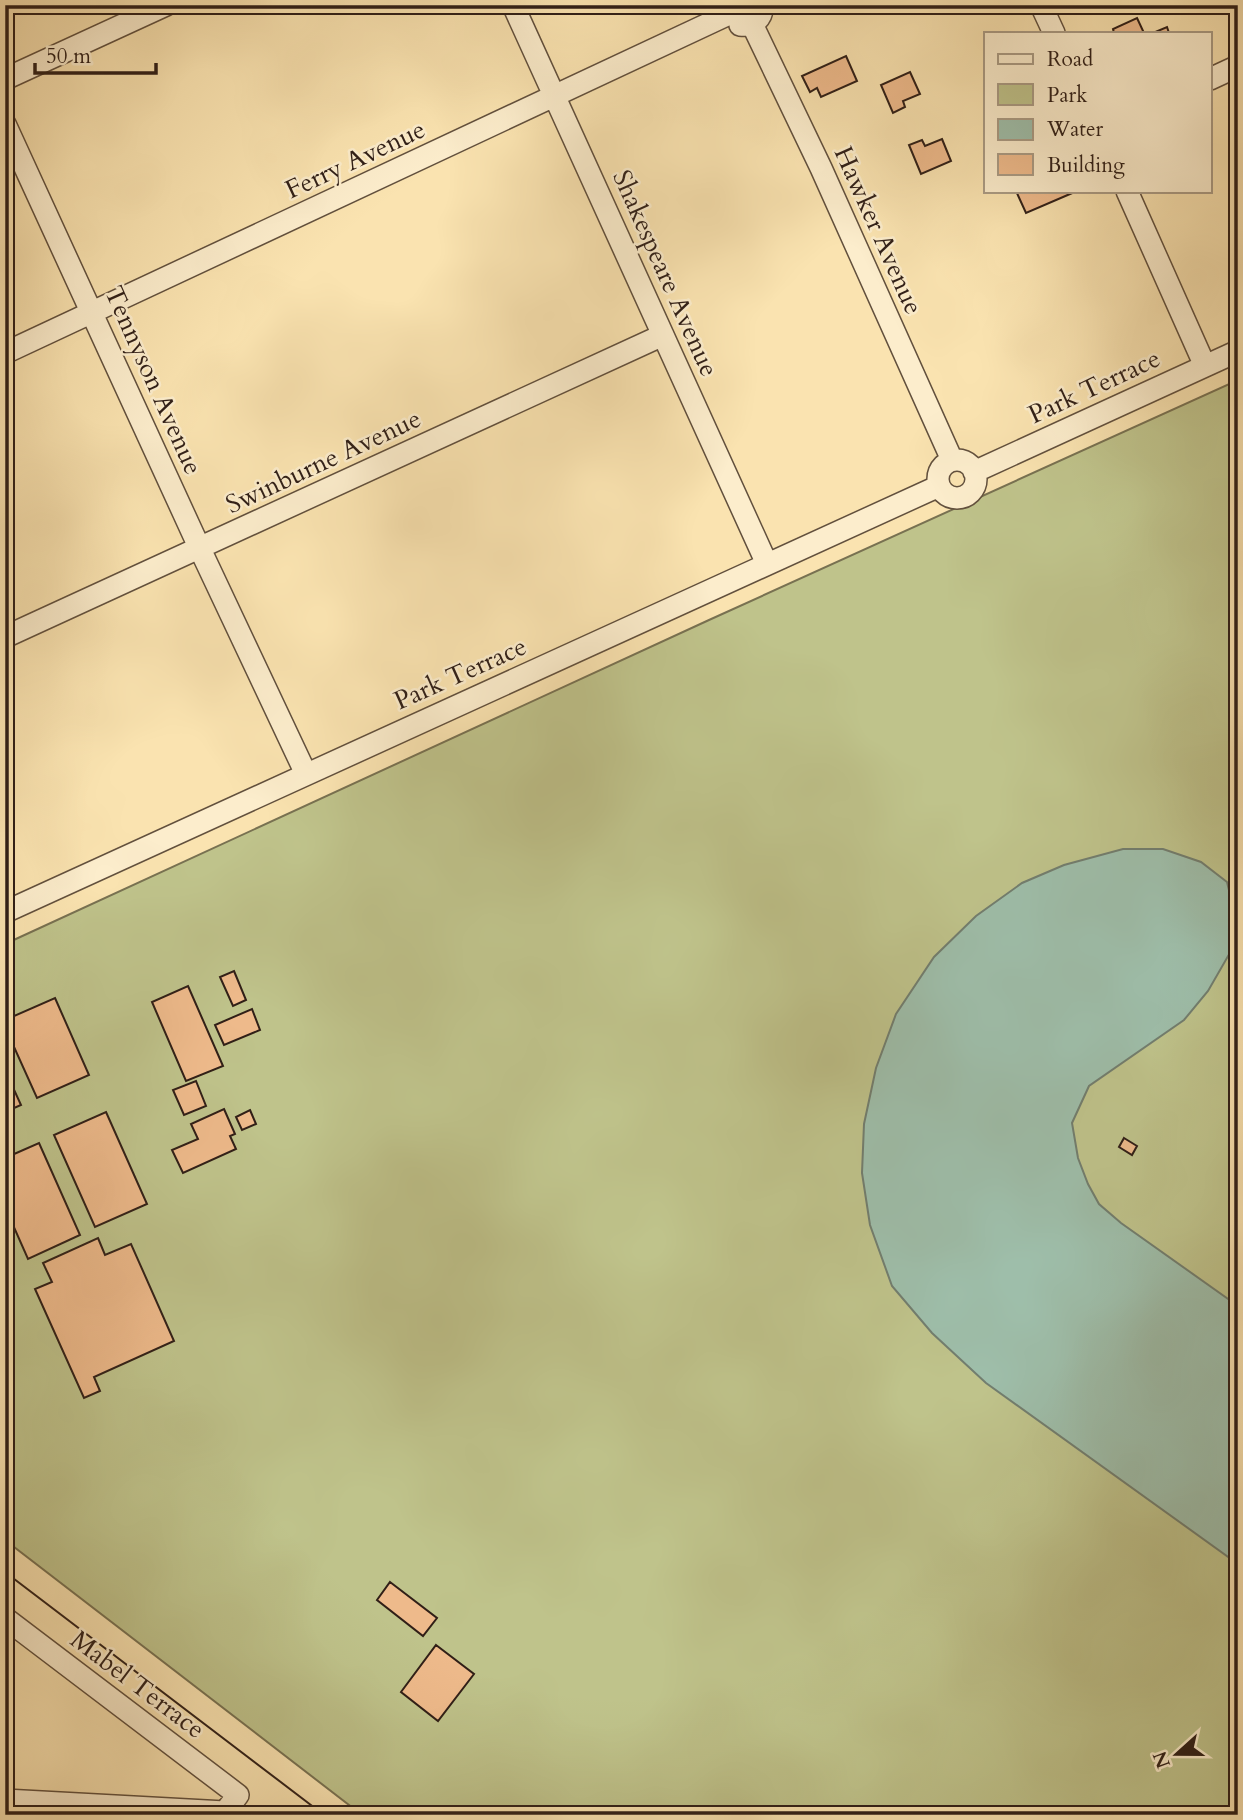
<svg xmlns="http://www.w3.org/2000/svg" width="1243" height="1820" viewBox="0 0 1243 1820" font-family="Cardo,serif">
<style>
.green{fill:#bfc38b;stroke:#787151;stroke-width:2}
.water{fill:#9ebeaa;stroke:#727e6f;stroke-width:2}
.building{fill:#eeba8b;stroke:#301f17;stroke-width:2}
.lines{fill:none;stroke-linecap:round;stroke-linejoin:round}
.minor-casing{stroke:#62503d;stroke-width:24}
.minor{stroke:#fcedcc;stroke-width:21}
.tram{stroke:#301f17;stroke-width:2}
.labels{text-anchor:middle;stroke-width:5;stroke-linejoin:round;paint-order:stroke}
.street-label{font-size:26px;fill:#301f17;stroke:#fcedcc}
</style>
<rect width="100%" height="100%" fill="#fae3b0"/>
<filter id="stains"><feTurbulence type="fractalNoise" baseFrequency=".00286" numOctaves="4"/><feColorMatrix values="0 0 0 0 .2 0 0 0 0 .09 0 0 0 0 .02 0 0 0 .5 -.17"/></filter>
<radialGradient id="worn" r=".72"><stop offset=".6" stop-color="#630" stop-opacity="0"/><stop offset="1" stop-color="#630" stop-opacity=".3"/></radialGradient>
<path class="green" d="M 1238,380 L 1238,1815 L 362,1815 L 5,1540 L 5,944 L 709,620 Z"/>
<path class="water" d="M 1123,849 L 1163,849 L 1201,862 L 1227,882 L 1237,923 L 1231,951 L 1208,991 L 1184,1020 L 1089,1086 L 1072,1123 L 1078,1158 L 1088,1184 L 1099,1204 L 1121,1223 L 1238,1306 L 1238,1564 L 986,1383 L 932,1333 L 892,1286 L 870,1225 L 862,1173 L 864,1124 L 876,1068 L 896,1014 L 934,957 L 976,916 L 1022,883 L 1064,865 Z"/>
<path class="building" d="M 1137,18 L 1144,33 L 1114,33 L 1113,29 Z
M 1167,27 L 1169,33 L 1153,33 Z
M 846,56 L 857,81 L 821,97 L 817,88 L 810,92 L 802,76 Z
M 910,72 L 920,94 L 903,101 L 905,107 L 893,113 L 881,85 Z
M 942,139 L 951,161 L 921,174 L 909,145 L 922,140 L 925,146 Z
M 1016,191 L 1077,191 L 1026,213 Z
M 234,971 L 246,1000 L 233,1006 L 220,977 Z
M 188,986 L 223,1066 L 186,1081 L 152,1002 Z
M 55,998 L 89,1075 L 37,1098 L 5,1027 L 5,1020 Z
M 252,1009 L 260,1030 L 224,1045 L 215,1025 Z
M 5,1070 L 21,1105 L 5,1112 Z
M 196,1081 L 206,1106 L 184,1115 L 173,1090 Z
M 224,1109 L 235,1134 L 230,1136 L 236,1149 L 183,1173 L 172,1150 L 198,1139 L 191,1124 Z
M 250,1110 L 256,1124 L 242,1130 L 236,1117 Z
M 106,1112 L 147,1204 L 95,1227 L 54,1135 Z
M 1124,1138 L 1137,1146 L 1132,1155 L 1119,1147 Z
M 39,1143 L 80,1235 L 28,1259 L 5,1207 L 5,1158 Z
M 98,1238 L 105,1255 L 131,1244 L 174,1341 L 94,1377 L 100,1391 L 84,1398 L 35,1289 L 52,1282 L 43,1263 Z
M 5,1248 L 13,1266 L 5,1269 Z
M 390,1582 L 437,1618 L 423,1636 L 377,1600 Z
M 436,1645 L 474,1674 L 438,1721 L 401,1692 Z"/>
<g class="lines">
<defs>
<path id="minor" d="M 513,5 L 767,564
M 1041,5 L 1054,33
M 752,24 L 821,168 L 952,460
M 740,25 C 754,27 762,19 763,5
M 5,79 L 166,5
M 1210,79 L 1238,66
M 5,124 L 200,549 L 306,774
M 1127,191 L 1205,366
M 5,353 L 727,15
M938 479a19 19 0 1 1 38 0a19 19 0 1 1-38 0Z
M 974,472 L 1238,351
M 5,637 L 663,335
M 5,912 L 939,486
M 5,1618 L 238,1795 L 225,1812 L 5,1800"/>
</defs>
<use href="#minor" class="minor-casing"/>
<use href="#minor" class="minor"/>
<path class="tram" d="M 5,1572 L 324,1815"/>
</g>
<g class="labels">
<g class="street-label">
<text transform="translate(355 159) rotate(-25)" y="9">Ferry Avenue</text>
<text transform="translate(879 230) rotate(66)" y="9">Hawker Avenue</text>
<text transform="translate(666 273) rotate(66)" y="9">Shakespeare Avenue</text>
<text transform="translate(154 380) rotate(66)" y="9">Tennyson Avenue</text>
<text transform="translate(1094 386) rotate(-25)" y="9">Park Terrace</text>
<text transform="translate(323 461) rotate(-25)" y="9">Swinburne Avenue</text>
<text transform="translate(460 673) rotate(-24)" y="9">Park Terrace</text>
<text transform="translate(138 1684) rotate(37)" y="9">Mabel Terrace</text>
</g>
</g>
<rect width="1243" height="1820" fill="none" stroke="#fae3b0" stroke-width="28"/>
<rect x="7" y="7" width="1229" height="1806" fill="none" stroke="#301f17" stroke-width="3.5"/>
<rect x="14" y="14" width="1215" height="1792" fill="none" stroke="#301f17" stroke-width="2"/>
<rect x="984" y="32" width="228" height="161" fill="#fcedcc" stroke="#aa9b84" stroke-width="2"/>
<rect x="998" y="54" width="35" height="10" fill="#fcedcc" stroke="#aa9b84" stroke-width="2"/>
<text x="1047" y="66" font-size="21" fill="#301f17">Road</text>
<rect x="998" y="84" width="35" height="21" fill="#bfc38b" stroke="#aa9b84" stroke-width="2"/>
<text x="1047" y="102" font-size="21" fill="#301f17">Park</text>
<rect x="998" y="119" width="35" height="21" fill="#9ebeaa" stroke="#aa9b84" stroke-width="2"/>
<text x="1047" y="136" font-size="21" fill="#301f17">Water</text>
<rect x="998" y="154" width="35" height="21" fill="#eeba8b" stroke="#aa9b84" stroke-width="2"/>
<text x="1047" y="172" font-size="21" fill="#301f17">Building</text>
<g transform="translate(1177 1754) rotate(249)" stroke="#fcedcc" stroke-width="5" paint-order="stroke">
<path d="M0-5L12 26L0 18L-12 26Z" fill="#301f17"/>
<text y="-10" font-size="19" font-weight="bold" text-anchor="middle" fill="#301f17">N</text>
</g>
<path d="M35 63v10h121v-10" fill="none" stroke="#301f17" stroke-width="3.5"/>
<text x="46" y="63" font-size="21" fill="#301f17" stroke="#fcedcc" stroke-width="5" paint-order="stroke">50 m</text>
<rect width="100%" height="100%" filter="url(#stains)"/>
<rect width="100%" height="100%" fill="url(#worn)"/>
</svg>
